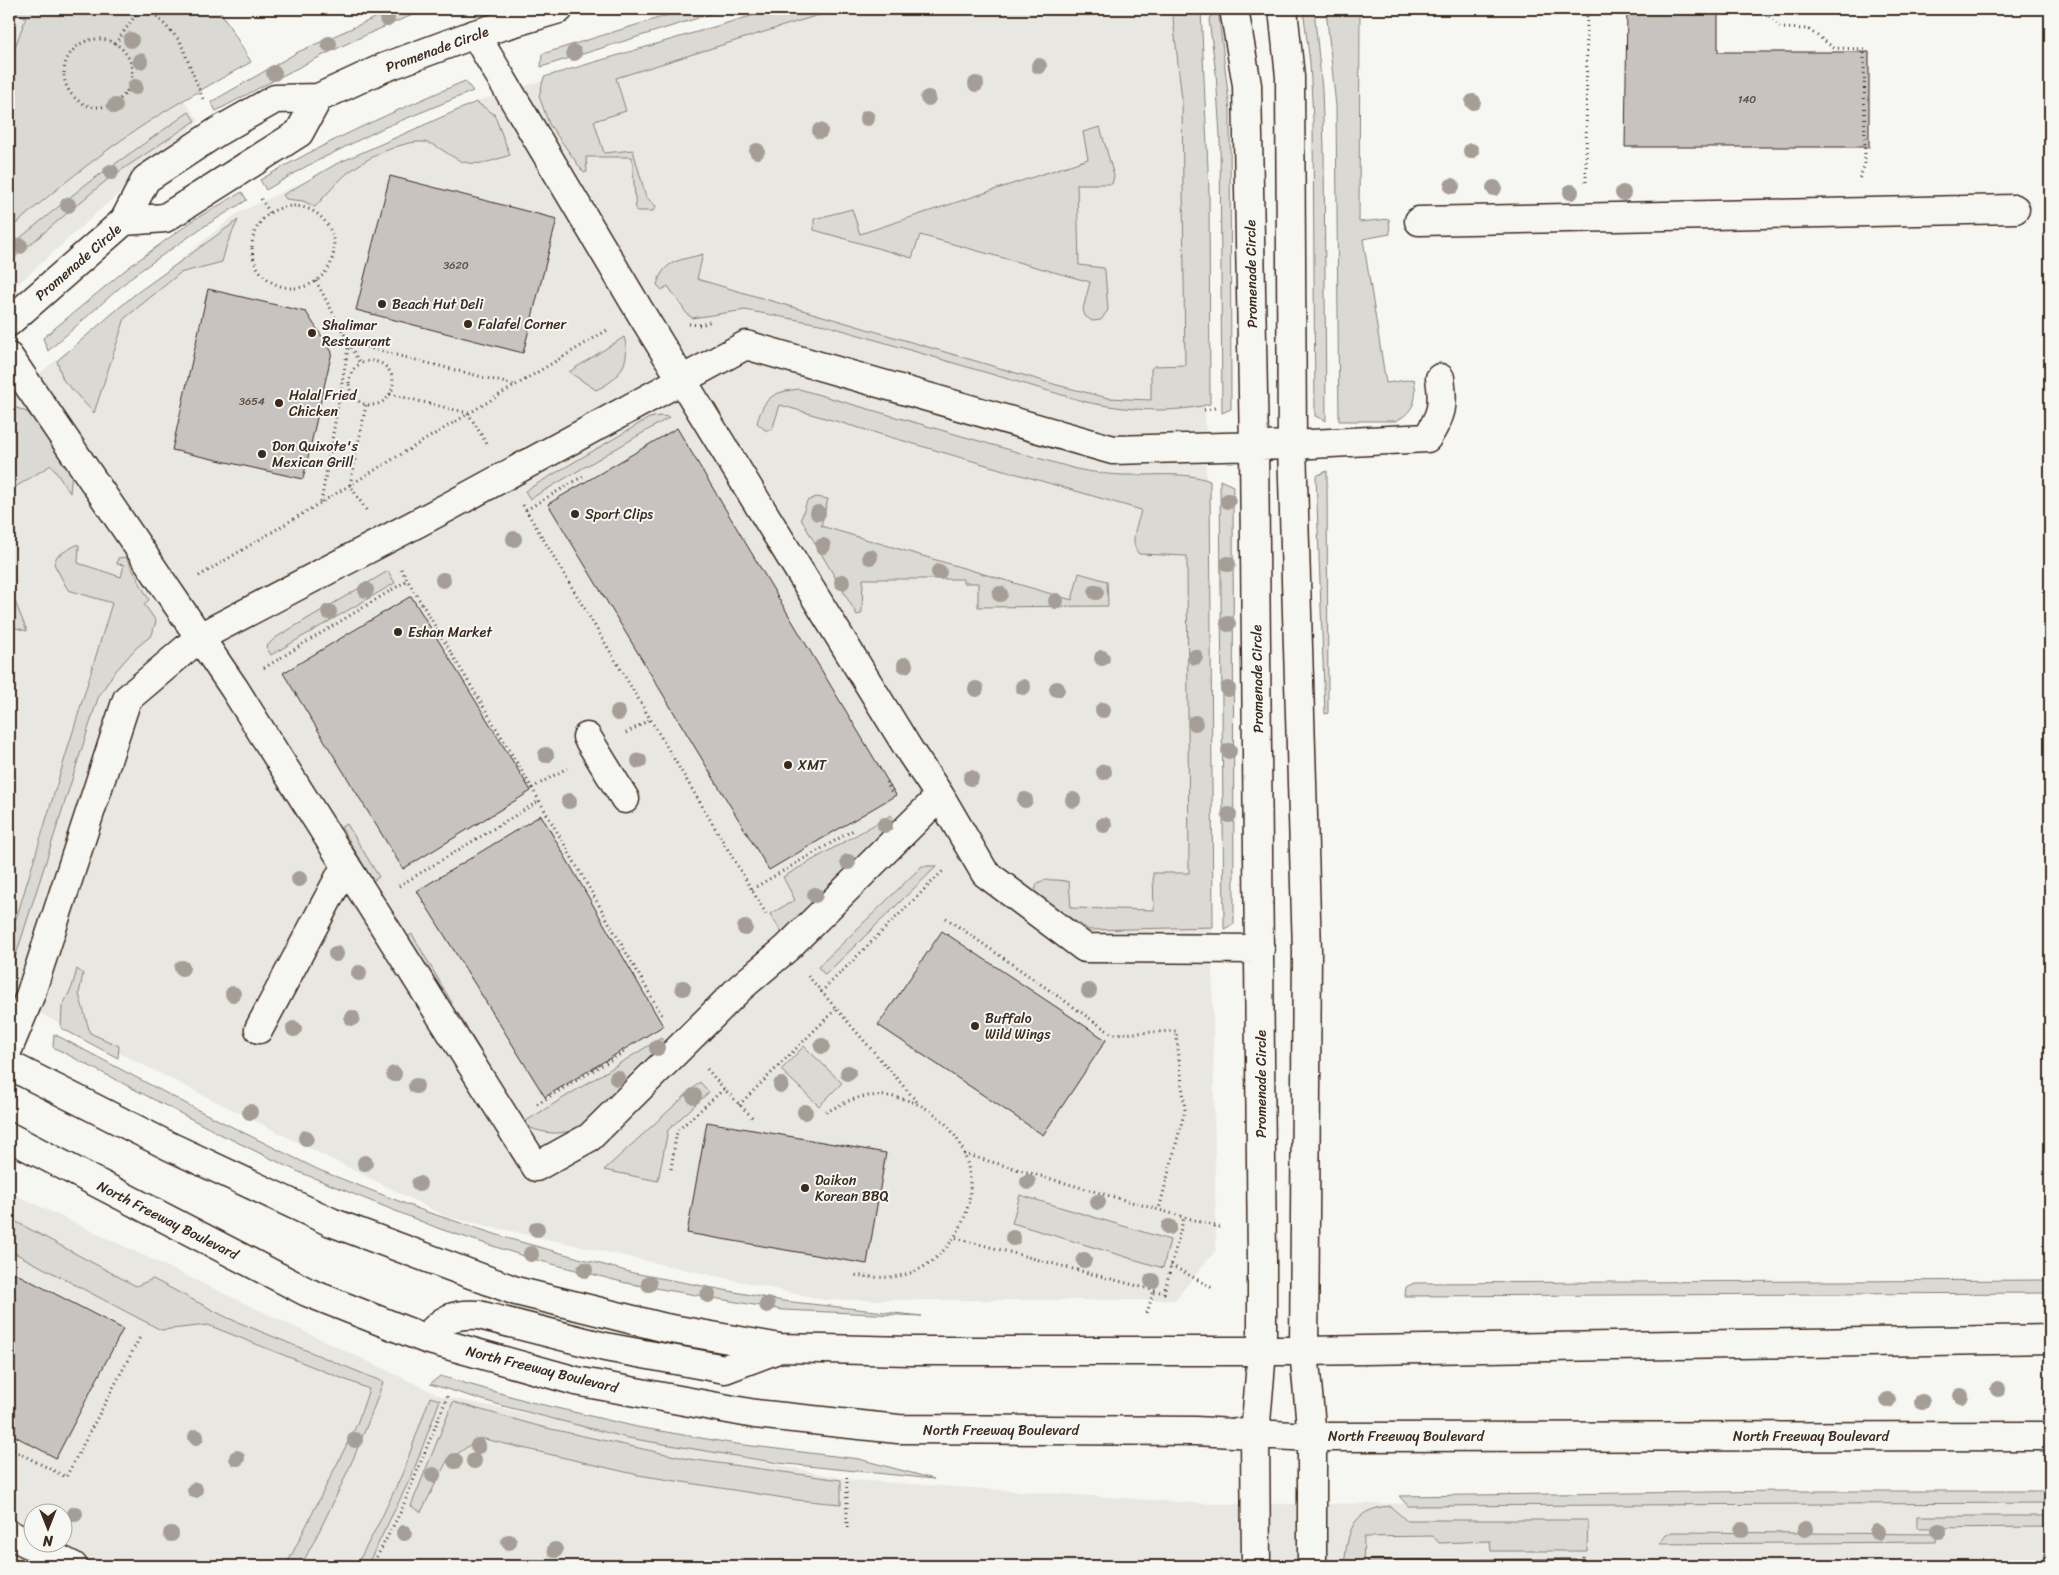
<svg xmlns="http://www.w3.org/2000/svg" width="2059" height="1575" viewBox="0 0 2059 1575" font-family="Sriracha,sans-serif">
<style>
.built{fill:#e8e7e2;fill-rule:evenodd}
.green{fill:#dad9d3;stroke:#8a8278}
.building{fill:#c8c3be;stroke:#3b2a1e}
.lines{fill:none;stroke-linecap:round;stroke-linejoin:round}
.minor-casing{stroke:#3b2a1e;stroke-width:31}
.path{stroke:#3b2a1e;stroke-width:3;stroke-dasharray:1 4;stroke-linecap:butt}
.minor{stroke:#f6f6f2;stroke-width:28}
.tree{fill:#a59e96}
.poi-dot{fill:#3b2a1e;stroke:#f6f6f2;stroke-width:2}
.labels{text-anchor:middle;stroke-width:4;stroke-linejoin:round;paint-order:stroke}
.number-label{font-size:11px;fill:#5e5046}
.street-label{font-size:14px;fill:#3b2a1e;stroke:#f6f6f2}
.poi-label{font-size:14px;fill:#3b2a1e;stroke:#f6f6f2;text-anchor:start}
</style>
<rect width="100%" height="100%" fill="#f6f6f2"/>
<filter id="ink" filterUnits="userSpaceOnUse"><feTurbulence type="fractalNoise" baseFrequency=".02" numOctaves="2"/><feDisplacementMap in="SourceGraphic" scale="10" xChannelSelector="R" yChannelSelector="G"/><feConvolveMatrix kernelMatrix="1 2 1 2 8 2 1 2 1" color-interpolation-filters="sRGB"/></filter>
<g filter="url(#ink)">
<path class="built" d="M 9,9 L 118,9 L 199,121 L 9,292 Z
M 768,9 L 1197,9 L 1200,17 L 1216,1250 L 1175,1300 L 824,1300 L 447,1217 L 9,998 L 9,398 L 238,213 L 475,102 Z
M 9,1192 L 441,1396 L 852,1480 L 1210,1504 L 2050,1503 L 2050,1566 L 9,1566 ZM 32,1512 L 62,1512 L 62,1542 L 32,1542 Z"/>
<path class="green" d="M 9,9 L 219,9 L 251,62 C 204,88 157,114 113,146 C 77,172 42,201 9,230 L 9,64 L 26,17 L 9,11 Z
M 395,9 L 428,9 C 354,37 285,74 216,111 L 211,102 L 298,52 Z
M 688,9 L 727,9 L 541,67 L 542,54 Z
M 775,9 L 838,9 L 616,78 L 626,111 L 594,121 L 604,153 L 633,150 L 646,197 L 656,206 L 653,211 L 636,211 L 632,157 L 586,157 L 587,172 L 584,173 L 549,124 L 539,96 L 544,77 Z
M 1172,9 L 1201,9 L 1209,192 L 1210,404 C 1172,414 1125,410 1086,402 L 825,325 L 745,310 L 692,318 L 687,314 L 668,286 L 662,290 L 657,285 C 664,259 680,261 703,254 L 697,279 L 1057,385 L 1108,398 L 1151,400 L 1151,369 L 1154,366 L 1185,365 L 1182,100 Z
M 1214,9 L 1218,9 L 1230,110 L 1231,409 L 1222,413 L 1220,136 L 1216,73 L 1209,20 Z
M 1303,9 L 1314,9 L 1322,89 L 1324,149 L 1326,421 L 1315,416 L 1313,120 L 1310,63 Z
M 1326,9 L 1360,9 L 1359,222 L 1389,219 L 1390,234 L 1363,239 L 1386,383 L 1414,379 C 1418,398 1414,412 1396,421 L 1339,421 L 1336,106 Z
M 465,81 L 473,91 L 383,128 L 305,167 L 266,190 L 260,180 C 326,141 395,111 465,81 Z
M 476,102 L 494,114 L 510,155 C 492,161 473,169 455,158 C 446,153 438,146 428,143 C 409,137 369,157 353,169 C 339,179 327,194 315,207 L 303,201 L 286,199 L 283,195 L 336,164 Z
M 189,112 L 195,121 L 108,179 L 9,262 L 9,247 L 85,185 Z
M 1100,127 L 1114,176 L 1112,184 L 1077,184 L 1079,265 L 1104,268 L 1105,271 L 1108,310 L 1101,320 L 1092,321 L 1085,316 L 1083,309 L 1090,282 L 920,235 L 912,258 L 814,230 L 814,219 L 852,209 L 860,234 L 1088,159 L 1083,132 Z
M 242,192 L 247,200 L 200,229 L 134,275 L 48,351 L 43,338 L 129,267 L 195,219 Z
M 238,220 L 227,244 L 222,262 L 180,273 L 125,318 L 94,413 L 63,380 L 57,361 L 134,295 Z
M 624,337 C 632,362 619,380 596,390 L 569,372 Z
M 799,389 L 1076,469 C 1093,472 1109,475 1126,475 C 1154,476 1184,471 1210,481 L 1213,927 L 1089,930 L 1039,898 L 1035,891 C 1036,888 1036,885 1038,883 C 1044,878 1062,880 1069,882 L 1071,908 L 1154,910 L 1153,873 L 1189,873 L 1187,556 L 1139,554 C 1128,541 1138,525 1141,510 L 780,405 L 772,430 L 765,430 L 757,423 C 764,397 773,392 799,389 Z
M 9,405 L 27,412 L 68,458 L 72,471 L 70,493 L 51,465 L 9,491 Z
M 660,416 L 670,417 L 530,499 L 525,491 L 649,418 Z
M 1327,471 L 1328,713 L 1325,714 L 1316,476 Z
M 1220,480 L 1233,486 L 1234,924 L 1224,929 Z
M 816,497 L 828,499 L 821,526 L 1072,600 L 1079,573 L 1107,581 L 1108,606 L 978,607 L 978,583 L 963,583 L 963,579 L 863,579 L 862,611 L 861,614 L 857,615 L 801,519 L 807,501 Z
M 76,545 L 79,545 L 78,563 L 121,577 L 124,565 L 117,564 L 118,558 L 126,557 L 149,600 L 144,604 L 156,621 L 152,635 L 136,648 L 113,674 L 98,698 L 9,977 L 9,918 L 16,919 L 112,603 L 68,590 L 54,564 L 57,556 Z
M 388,571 L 395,583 L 271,655 L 266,647 L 275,638 Z
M 9,592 L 12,594 L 27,631 L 9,626 Z
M 891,815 L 895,821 L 881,839 L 782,933 L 770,914 L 795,900 L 783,877 Z
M 347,824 L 379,877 L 373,881 L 341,827 Z
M 922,866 L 937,866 L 825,975 L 818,967 Z
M 412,934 L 452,1003 L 446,1007 L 406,938 Z
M 77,969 L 83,974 L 79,994 L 90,1033 L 119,1046 L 118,1058 L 61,1028 L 62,1007 L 72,987 Z
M 458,1013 L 495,1075 L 489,1079 L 452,1017 Z
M 54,1034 L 198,1110 L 319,1170 L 424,1211 L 510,1239 L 633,1273 L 783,1301 L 922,1316 L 783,1310 L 626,1283 L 533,1259 L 440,1229 L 299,1172 L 222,1135 L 53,1047 Z
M 661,1038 L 667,1046 L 583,1126 C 561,1137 543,1134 521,1124 Z
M 804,1046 L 842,1083 L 819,1106 L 781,1070 Z
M 700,1082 L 709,1092 L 668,1130 L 658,1181 L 604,1170 Z
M 1020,1195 L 1170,1240 L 1163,1268 L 1012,1223 Z
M 9,1218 L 136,1286 L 153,1279 L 228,1318 L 383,1382 C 361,1446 333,1506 301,1566 L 286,1566 L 357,1424 L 369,1389 L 208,1325 L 161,1330 L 9,1250 Z
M 2050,1280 L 2050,1293 L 1405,1296 L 1406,1287 L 1414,1283 Z
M 440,1376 L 531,1402 L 637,1427 L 736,1444 L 859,1459 L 934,1479 L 778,1463 L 628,1438 L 503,1406 L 430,1384 Z
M 430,1397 L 440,1400 L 412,1475 L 367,1566 L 356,1566 L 381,1519 L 403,1472 Z
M 453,1402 L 542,1427 L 689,1459 L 841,1480 L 841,1504 L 797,1500 L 638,1475 L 480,1438 L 447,1461 L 421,1512 L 411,1506 Z
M 1785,1491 L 2050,1491 L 2050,1503 L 1408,1506 L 1399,1496 Z
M 1390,1506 L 1406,1520 L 1588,1520 L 1587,1551 L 1491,1551 L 1490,1541 L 1439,1543 L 1433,1536 L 1364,1537 L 1363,1566 L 1344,1566 C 1348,1533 1350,1509 1390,1506 Z
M 1917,1516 L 2050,1516 L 2050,1527 L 1917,1528 Z
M 1672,1532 L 1937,1534 L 1936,1542 L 1660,1544 L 1665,1536 Z"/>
<path class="building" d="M 1627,9 L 1718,9 L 1718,52 L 1869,52 L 1869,147 L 1625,147 Z
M 390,176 L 557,219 L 523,353 L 356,310 Z
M 208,289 L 306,312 L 332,352 L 303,479 L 172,450 Z
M 677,428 L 896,795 L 769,870 L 548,504 Z
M 411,596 L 531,791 L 403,869 L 283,673 Z
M 541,815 L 663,1026 L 545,1097 L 417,891 Z
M 942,931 L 1106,1040 L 1043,1135 L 878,1025 Z
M 707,1122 L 886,1153 L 867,1264 L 687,1233 Z
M 9,1270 L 123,1329 L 56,1458 L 9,1433 Z
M 1576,1559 L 1576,1566 L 1368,1566 L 1368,1560 Z"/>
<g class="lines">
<defs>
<path id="minor" d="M 1234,9 L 1247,85 L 1254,446 L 1262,1262 L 1262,1351 L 1255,1434 L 1256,1566
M 1283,9 L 1290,77 L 1292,445 L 1307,951 L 1304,1351 L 1312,1437 L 1312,1566
M 475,34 L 639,310 L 911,753 L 940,796 L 985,873 L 1085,948 L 1260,949
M 124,221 L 165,218 L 299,133 L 318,98
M 1419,221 L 2015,209
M 9,322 L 124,221 L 146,179 L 217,132 L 275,99 L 318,98 L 383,68 L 475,34 L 559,9
M 9,357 L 234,688 L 536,1167 L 590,1137 L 740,988 L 787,948 L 940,796
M 587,737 L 625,799
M 259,1029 L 346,865
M 9,1047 L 30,996 L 127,699 L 200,637 L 448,507 L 746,345 L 1113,450 L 1292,445 L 1427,438 C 1442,414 1444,407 1440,378
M 9,1065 L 169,1146 L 331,1222 L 516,1291 L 666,1328 L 780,1348 L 910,1351 L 1304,1351 L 2050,1339
M 9,1137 L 307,1292 L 426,1339 L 576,1381 L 755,1414 L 898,1429 L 1195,1431 L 1312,1437 L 2050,1436
M 426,1339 C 441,1319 454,1313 479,1315 L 605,1347 L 725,1369 L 778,1349
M 9,1534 L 73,1566"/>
</defs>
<use href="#minor" class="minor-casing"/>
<path class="path" d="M 150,9 L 180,41 L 203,99
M 1762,9 L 1781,28 L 1808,29 L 1834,48 L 1864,49 L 1865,164 L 1859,179
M64 73a34 34 0 1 1 68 0a34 34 0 1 1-68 0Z
M 115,44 L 140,9
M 1586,182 L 1587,9
M 261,199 L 270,213
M252 247a41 41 0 1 1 82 0a41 41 0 1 1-82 0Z
M 316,281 L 360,364
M 689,324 L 701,325 L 712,321
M349 383a22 22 0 1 1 44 0a22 22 0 1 1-44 0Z
M 390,394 L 468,413 L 488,446
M 1204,410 L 1215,408
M 321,502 L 349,343 L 514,385
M 523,505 L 768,917
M 366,510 L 350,485 L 366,405
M 526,510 L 585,475
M 401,569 L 532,788 L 663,1017
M 199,576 L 609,329
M 264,668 L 408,580
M 626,733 L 649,720
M 886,782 L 893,794
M 532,788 L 567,768
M 399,886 L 539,801
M 752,889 L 855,829
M 946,918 L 1112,1034 L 1176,1031 L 1185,1110 L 1159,1209
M 808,976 L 918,1103
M 821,992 L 943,871
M 707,1069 L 724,1089 L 753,1118
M 537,1104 L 624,1052
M 739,1105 L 836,1009
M 826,1112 C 835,1108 844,1102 854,1099 C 869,1094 888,1095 903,1099 C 971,1117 992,1200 944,1250 C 935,1260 923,1269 910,1273 C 891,1280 872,1277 853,1275
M 964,1154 L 1222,1228
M 671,1169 L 677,1131 L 724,1089
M 956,1238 L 1164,1293 L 1184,1217
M 1171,1265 L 1214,1289
M 1147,1313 L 1154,1290
M 9,1448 L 66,1477 L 140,1337
M 847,1477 L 847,1532
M 1583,1557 L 1583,1566
M 372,1566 L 401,1511 L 448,1395"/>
<use href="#minor" class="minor"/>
</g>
<g class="tree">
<circle cx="387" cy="19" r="8"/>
<circle cx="131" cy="40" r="8"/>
<circle cx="329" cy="44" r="8"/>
<circle cx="574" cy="53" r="8"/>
<circle cx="140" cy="61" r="8"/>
<circle cx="1039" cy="66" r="8"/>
<circle cx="274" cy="73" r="8"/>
<circle cx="976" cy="84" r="8"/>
<circle cx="135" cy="87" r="8"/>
<circle cx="928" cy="98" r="8"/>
<circle cx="1473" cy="102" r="8"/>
<circle cx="115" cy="106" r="8"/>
<circle cx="867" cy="118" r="8"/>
<circle cx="820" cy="131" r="8"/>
<circle cx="757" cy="151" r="8"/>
<circle cx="1471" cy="151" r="8"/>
<circle cx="111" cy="172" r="8"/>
<circle cx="1452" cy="186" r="8"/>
<circle cx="1494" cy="188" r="8"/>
<circle cx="1571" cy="192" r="8"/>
<circle cx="1623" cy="193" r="8"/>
<circle cx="68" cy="205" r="8"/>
<circle cx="20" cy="246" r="8"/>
<circle cx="1228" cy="501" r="8"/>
<circle cx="818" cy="513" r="8"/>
<circle cx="514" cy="539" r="8"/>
<circle cx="823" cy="546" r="8"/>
<circle cx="870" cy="557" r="8"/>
<circle cx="1228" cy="564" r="8"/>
<circle cx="939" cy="572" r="8"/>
<circle cx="443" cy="580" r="8"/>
<circle cx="842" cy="582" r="8"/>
<circle cx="366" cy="590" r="8"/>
<circle cx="1096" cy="592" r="8"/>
<circle cx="1000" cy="594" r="8"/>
<circle cx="1056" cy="601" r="8"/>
<circle cx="329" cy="612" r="8"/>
<circle cx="1228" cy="624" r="8"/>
<circle cx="1195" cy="657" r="8"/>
<circle cx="1102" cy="658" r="8"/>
<circle cx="905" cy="665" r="8"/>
<circle cx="1023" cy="687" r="8"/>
<circle cx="976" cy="689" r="8"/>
<circle cx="1057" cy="689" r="8"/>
<circle cx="1228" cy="689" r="8"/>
<circle cx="1103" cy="710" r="8"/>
<circle cx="618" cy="713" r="8"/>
<circle cx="1195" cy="723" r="8"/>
<circle cx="1229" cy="751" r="8"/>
<circle cx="546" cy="755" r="8"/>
<circle cx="639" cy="761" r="8"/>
<circle cx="1104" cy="772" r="8"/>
<circle cx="971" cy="778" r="8"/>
<circle cx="1025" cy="800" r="8"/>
<circle cx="1073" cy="800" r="8"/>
<circle cx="569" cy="801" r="8"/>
<circle cx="1229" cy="815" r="8"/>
<circle cx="885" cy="825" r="8"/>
<circle cx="1104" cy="825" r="8"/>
<circle cx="848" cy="862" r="8"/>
<circle cx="299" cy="879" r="8"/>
<circle cx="815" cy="895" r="8"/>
<circle cx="745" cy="928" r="8"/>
<circle cx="336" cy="954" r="8"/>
<circle cx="182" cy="968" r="8"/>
<circle cx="359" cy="973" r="8"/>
<circle cx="683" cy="988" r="8"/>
<circle cx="1089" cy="991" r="8"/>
<circle cx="233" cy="994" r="8"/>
<circle cx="352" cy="1018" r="8"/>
<circle cx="294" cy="1029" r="8"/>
<circle cx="822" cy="1046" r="8"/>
<circle cx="657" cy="1048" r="8"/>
<circle cx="848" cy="1073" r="8"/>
<circle cx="394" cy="1074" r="8"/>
<circle cx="617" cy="1078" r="8"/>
<circle cx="781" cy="1085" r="8"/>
<circle cx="416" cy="1086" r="8"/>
<circle cx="694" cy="1096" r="8"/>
<circle cx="250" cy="1112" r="8"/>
<circle cx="805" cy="1112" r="8"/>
<circle cx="306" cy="1138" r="8"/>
<circle cx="365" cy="1163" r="8"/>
<circle cx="1028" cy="1182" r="8"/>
<circle cx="419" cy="1184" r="8"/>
<circle cx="1098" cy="1202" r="8"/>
<circle cx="1169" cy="1227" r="8"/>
<circle cx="537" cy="1229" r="8"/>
<circle cx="1013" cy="1238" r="8"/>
<circle cx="531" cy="1254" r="8"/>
<circle cx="1084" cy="1260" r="8"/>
<circle cx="585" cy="1270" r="8"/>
<circle cx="1152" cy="1281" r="8"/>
<circle cx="649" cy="1284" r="8"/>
<circle cx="708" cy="1295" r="8"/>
<circle cx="767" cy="1305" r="8"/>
<circle cx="1998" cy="1389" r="8"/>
<circle cx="1961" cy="1396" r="8"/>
<circle cx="1888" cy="1400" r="8"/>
<circle cx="1922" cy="1402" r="8"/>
<circle cx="196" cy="1437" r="8"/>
<circle cx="355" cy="1440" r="8"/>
<circle cx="478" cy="1446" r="8"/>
<circle cx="237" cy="1458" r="8"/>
<circle cx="455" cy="1461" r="8"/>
<circle cx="474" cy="1461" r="8"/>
<circle cx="433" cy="1475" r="8"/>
<circle cx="195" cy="1490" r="8"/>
<circle cx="75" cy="1514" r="8"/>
<circle cx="1805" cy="1529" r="8"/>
<circle cx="1742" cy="1530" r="8"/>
<circle cx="1939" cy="1531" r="8"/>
<circle cx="1877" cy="1532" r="8"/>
<circle cx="404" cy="1533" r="8"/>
<circle cx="171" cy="1534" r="8"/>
<circle cx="509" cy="1542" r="8"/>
<circle cx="555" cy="1550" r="8"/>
</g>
</g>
<g class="poi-dot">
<circle cx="382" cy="304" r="5"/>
<circle cx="468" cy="324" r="5"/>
<circle cx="312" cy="333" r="5"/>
<circle cx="279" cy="403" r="5"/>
<circle cx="262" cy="454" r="5"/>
<circle cx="575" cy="514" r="5"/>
<circle cx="398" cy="632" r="5"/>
<circle cx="788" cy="765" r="5"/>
<circle cx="975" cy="1026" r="5"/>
<circle cx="805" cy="1188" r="5"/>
</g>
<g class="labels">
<g class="number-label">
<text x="1747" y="103">140</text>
<text x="456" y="269">3620</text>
<text x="252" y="405">3654</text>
</g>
<g class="street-label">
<text transform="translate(437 49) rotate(-20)" y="5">Promenade Circle</text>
<text transform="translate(78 262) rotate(-41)" y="5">Promenade Circle</text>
<text transform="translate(1251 274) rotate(-91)" y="5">Promenade Circle</text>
<text transform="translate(1257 679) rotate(-91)" y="5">Promenade Circle</text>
<text transform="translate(1261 1084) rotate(-90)" y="5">Promenade Circle</text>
<text transform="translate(168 1220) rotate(27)" y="5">North Freeway Boulevard</text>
<text transform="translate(542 1369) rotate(14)" y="5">North Freeway Boulevard</text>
<text x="1001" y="1435">North Freeway Boulevard</text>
<text x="1406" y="1441">North Freeway Boulevard</text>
<text x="1811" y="1441">North Freeway Boulevard</text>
</g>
<g class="poi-label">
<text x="392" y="309">Beach Hut Deli</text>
<text x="478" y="329">Falafel Corner</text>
<text x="322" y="330">Shalimar<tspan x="322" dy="16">Restaurant</tspan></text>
<text x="289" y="400">Halal Fried<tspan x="289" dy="16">Chicken</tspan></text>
<text x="272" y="451">Don Quixote's<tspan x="272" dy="16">Mexican Grill</tspan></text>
<text x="585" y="519">Sport Clips</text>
<text x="408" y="637">Eshan Market</text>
<text x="798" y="770">XMT</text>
<text x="985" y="1023">Buffalo<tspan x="985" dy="16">Wild Wings</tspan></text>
<text x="815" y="1185">Daikon<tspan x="815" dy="16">Korean BBQ</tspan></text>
</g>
</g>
<rect width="2059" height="1575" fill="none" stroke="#f6f6f2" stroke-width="30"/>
<rect x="15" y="15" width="2029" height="1545" fill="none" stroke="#3b2a1e" stroke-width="2" filter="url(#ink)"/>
<g transform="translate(48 1528) rotate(180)"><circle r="24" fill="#f6f6f2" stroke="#aba49d"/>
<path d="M0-4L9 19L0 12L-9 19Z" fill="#3b2a1e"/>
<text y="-8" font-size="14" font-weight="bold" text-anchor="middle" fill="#3b2a1e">N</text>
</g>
</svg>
